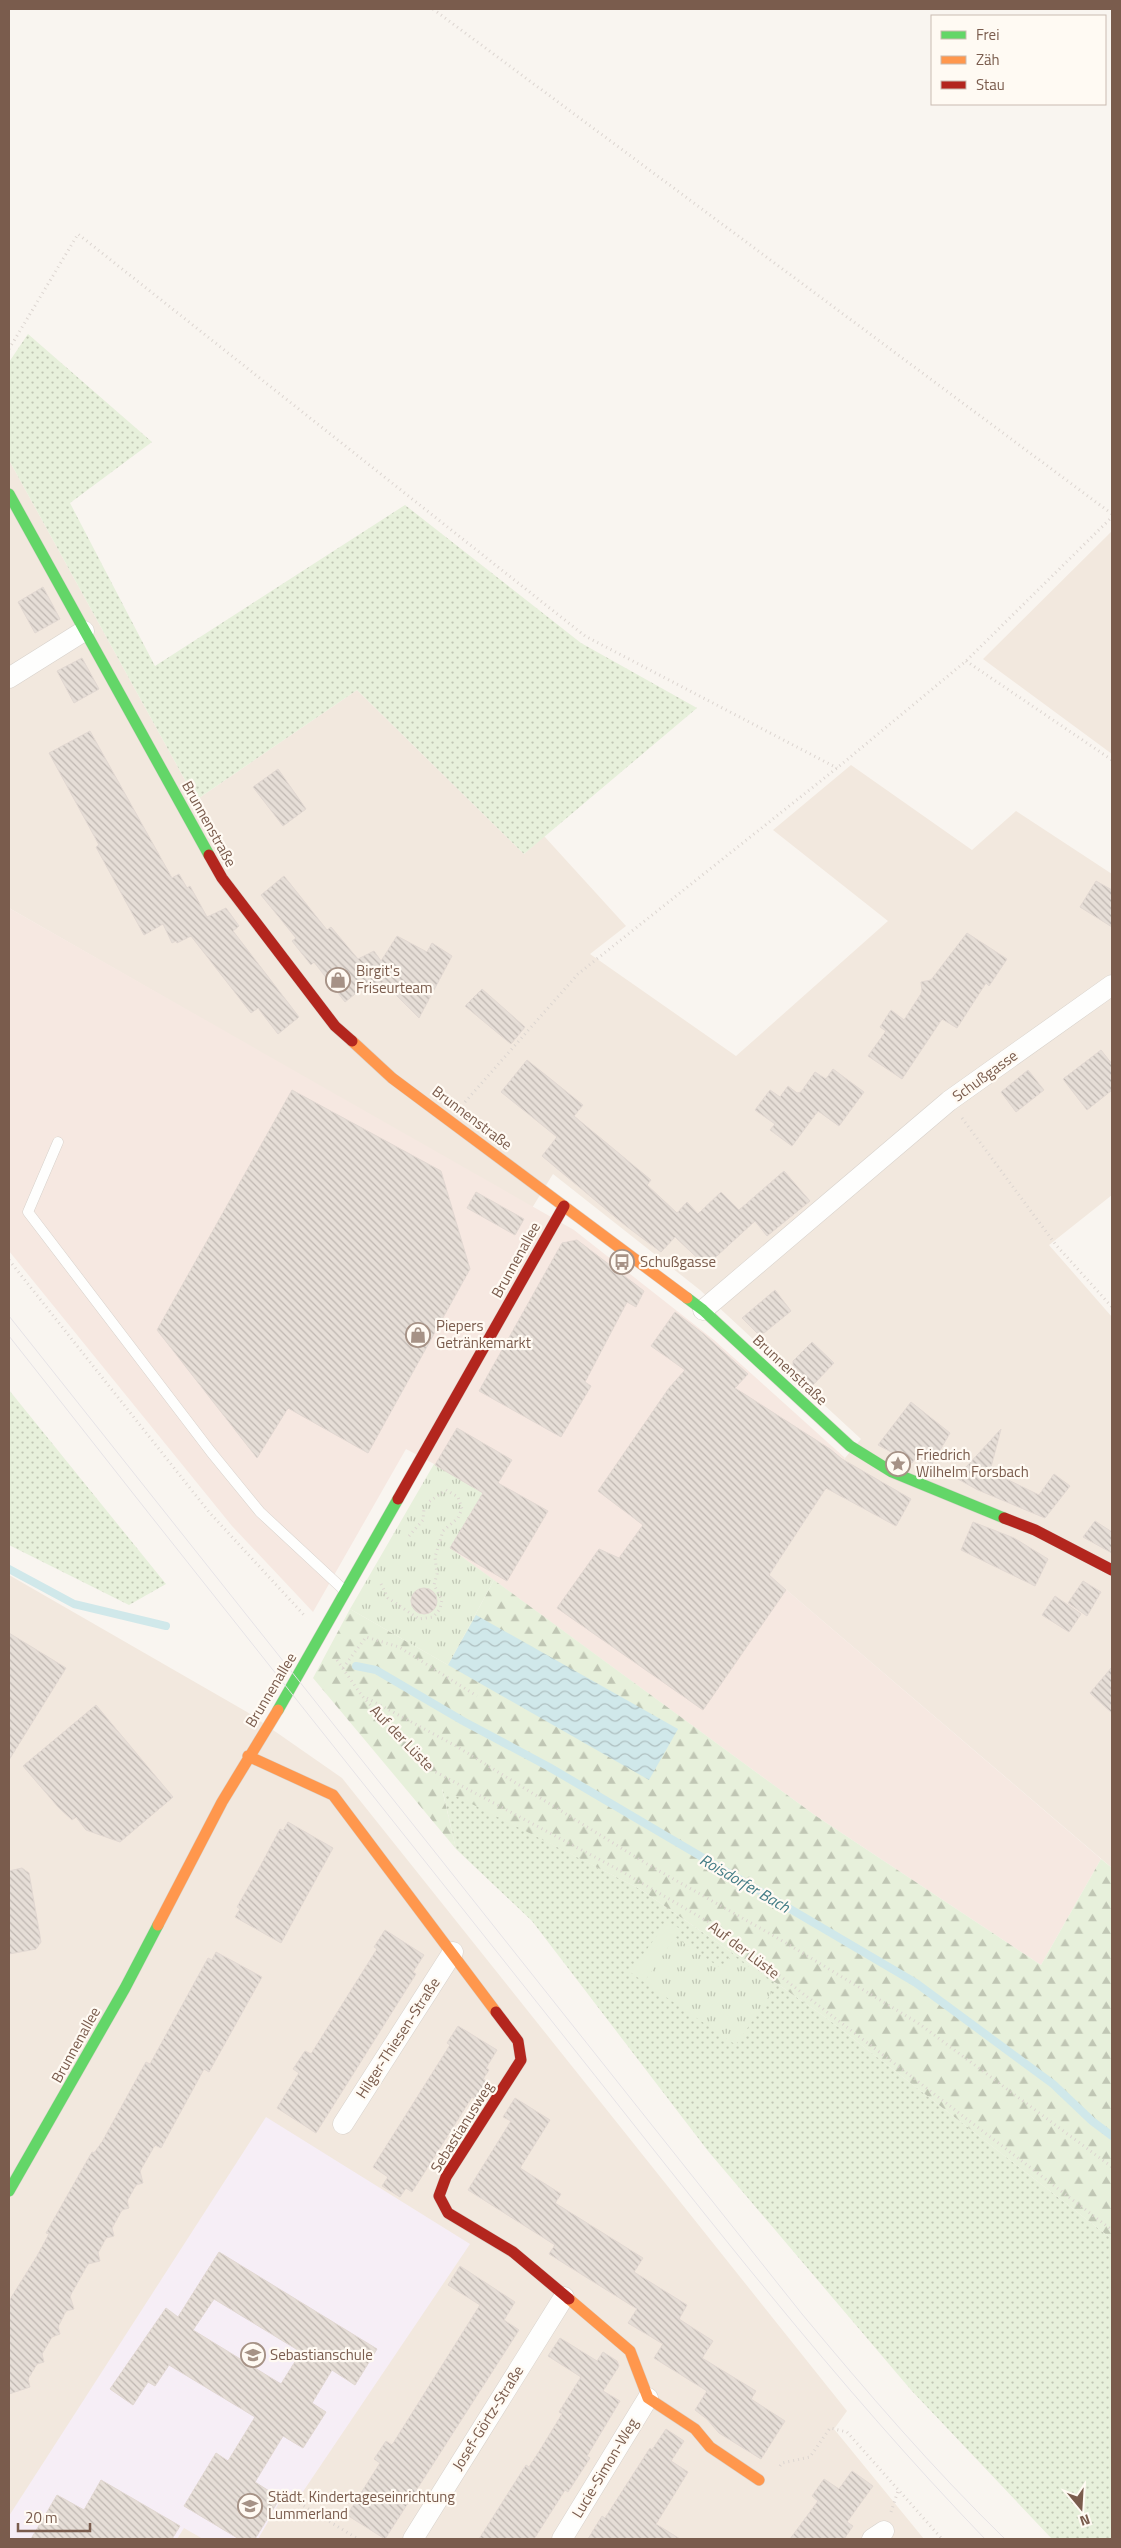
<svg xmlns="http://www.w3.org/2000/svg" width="1121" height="2548" viewBox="0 0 1121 2548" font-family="'Titillium Web',sans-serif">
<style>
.residential{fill:#f2e8de}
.commercial{fill:#f6e8e1}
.education{fill:#f6eef6}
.grass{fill:url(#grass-dots)}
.forest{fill:url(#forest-firs)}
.park{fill:url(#park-tufts)}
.garden{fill:#e7f0db}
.water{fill:url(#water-waves)}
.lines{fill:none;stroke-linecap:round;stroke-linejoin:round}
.stream{stroke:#d0e8ea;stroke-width:8}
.building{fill:url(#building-back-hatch);stroke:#e2d8d2;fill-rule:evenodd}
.lane-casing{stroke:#d7d1cb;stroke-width:11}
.street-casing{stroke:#d7d1cb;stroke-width:21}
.fast-casing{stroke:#d9d2cb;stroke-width:12}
.slow-casing{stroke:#d9d2cb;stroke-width:12}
.jam-casing{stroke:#d9d2cb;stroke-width:12}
.path{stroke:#dcd5d0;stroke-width:3;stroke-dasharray:1 4;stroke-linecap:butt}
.lane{stroke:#fefefd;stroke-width:10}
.street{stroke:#fefefd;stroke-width:20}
.fast{stroke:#63d668;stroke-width:11}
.slow{stroke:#ff974d;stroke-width:11}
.jam{stroke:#b3261e;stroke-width:11}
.tram{stroke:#e6e3e7;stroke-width:1}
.labels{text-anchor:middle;stroke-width:4.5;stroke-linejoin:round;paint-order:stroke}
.street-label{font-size:15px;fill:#7a5c4d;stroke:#fffaf3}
.poi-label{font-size:15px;fill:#7a5c4d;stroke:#fffaf3;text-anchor:start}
.water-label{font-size:16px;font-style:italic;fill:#437c86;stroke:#fffaf3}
</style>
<defs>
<pattern id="grass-dots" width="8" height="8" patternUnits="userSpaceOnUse" patternTransform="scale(1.25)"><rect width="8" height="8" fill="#e7f0db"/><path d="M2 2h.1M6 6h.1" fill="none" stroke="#c0c6b4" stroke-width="1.8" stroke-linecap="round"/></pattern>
<pattern id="forest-firs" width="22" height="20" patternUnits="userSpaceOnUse" patternTransform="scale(1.25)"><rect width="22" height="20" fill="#e7f0db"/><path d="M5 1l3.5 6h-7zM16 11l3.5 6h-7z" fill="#c0c6b4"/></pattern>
<pattern id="park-tufts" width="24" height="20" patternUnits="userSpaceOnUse" patternTransform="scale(1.25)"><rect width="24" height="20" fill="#e7f0db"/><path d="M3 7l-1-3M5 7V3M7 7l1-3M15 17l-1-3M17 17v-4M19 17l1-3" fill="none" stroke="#c0c6b4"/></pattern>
<pattern id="water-waves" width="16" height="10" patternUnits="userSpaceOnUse" patternTransform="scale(1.25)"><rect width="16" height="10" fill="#d0e8ea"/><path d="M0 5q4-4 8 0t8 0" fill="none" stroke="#aebfc0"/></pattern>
<pattern id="building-back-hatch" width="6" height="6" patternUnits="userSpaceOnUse" patternTransform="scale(1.25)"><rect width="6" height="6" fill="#e6ded7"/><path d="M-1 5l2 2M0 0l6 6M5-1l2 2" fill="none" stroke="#bfb7b1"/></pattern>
</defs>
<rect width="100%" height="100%" fill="#f9f5f0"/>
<path class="residential" d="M 9,460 L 196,800 L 357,690 L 524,854 L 544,836 L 626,926 L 590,954 L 736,1056 L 888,921 L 773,830 L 851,765 L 972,850 L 1016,811 L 1112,874 L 1112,1195 L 1049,1245 L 1112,1317 L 1112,1868 L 769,1575 L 845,1458 L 861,1439 L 700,1290 L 553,1174 L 532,1208 L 9,908 Z
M 1112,531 L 1112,754 L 983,659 Z
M 9,1575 L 247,1712 L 342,1778 L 847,2411 L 834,2429 L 924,2539 L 9,2539 Z"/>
<path class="commercial" d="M 9,908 L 574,1230 L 714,1340 L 845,1458 L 769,1575 L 1101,1859 L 1041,1965 L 816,1816 L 450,1548 L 434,1464 L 406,1449 L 313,1612 L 232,1526 L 9,1251 Z"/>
<path class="education" d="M 266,2117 L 470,2244 L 298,2499 L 286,2491 L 258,2539 L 203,2539 L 184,2528 L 177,2539 L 9,2539 L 9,2516 Z"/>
<path class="grass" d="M 28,334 L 152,442 L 70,503 L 155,666 L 405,505 L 581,643 L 697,708 L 524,854 L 357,690 L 196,800 L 9,460 L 9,362 Z
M 9,1390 L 166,1584 L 129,1605 L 9,1545 Z
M 442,1788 L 640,1889 L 828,2019 L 1112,2239 L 1112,2539 L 1052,2539 L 911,2390 L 708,2151 L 532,1921 L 456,1849 Z"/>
<path class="forest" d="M 494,1580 L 816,1816 L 1041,1965 L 1101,1859 L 1112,1868 L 1112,2239 L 828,2019 L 640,1889 L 442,1789 L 456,1849 L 313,1678 L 350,1609 L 448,1665 Z"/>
<path class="park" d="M 434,1464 L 483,1493 L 450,1548 L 494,1580 L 448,1665 L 350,1609 Z
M 675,1937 L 722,1969 L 732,1955 L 776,1986 L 736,2045 L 644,1982 Z"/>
<path class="garden" d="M 667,1922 L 681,1929 L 644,1982 L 630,1972 Z"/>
<path class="water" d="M 476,1615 L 678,1729 L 649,1780 L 448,1665 Z"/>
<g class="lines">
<path class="stream" d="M 9,1569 L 74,1604 L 166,1626
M 356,1666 L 376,1670 L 463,1721 L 549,1767 L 916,1983 L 1053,2084 L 1092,2121 L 1112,2136"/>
</g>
<path class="building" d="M 43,587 L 60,619 L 35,633 L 18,602 Z
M 82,658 L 99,689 L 74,703 L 57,671 Z
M 90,731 L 172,878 L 179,874 L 187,888 L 190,886 L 207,917 L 226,908 L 239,926 L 233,931 L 299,1017 L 278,1034 L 258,1008 L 251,1013 L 191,936 L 177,943 L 176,941 L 172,943 L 163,924 L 144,935 L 96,847 L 99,845 L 49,753 Z
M 278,769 L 306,809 L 283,826 L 253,787 Z
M 284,876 L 327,930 L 331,927 L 358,959 L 374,951 L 381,961 L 397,936 L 427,952 L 432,943 L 452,956 L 419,1018 L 383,982 L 370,991 L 365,986 L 345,1002 L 314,962 L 311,965 L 292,941 L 296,938 L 261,895 Z
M 1096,881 L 1112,890 L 1112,927 L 1080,907 Z
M 967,933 L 1007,959 L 989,986 L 986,983 L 957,1028 L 942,1019 L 902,1079 L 868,1056 L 886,1031 L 880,1027 L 891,1010 L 904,1020 L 922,992 L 921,982 L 931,980 Z
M 482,989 L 525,1027 L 511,1044 L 465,1006 Z
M 1101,1050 L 1112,1064 L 1112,1090 L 1087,1110 L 1063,1079 Z
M 527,1060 L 583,1105 L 574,1116 L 651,1180 L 647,1185 L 677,1213 L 687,1202 L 698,1214 L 721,1192 L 739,1210 L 784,1171 L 810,1201 L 767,1236 L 755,1221 L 706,1266 L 675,1237 L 661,1252 L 626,1226 L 542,1156 L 557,1137 L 501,1092 Z
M 833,1069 L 864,1092 L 839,1126 L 818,1111 L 792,1146 L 770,1130 L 775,1124 L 755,1110 L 770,1090 L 780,1097 L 788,1086 L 797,1093 L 801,1092 L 815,1072 L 826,1079 Z
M 1028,1070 L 1044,1090 L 1016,1112 L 1001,1092 Z
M 292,1090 L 441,1171 L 470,1269 L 368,1453 L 288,1408 L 257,1458 L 157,1330 Z
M 476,1192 L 524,1219 L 515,1235 L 467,1208 Z
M 577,1240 L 644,1291 L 636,1307 L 627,1302 L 585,1382 L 591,1386 L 561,1437 L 479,1391 L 562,1243 Z
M 775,1290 L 791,1311 L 764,1333 L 757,1333 L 742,1318 Z
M 675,1312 L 705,1335 L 748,1374 L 735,1388 L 830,1449 L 842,1459 L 911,1499 L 896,1526 L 826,1488 L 769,1575 L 786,1590 L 703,1710 L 557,1608 L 599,1549 L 619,1558 L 643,1525 L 598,1491 L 669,1388 L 685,1370 L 651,1346 Z
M 812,1342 L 834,1363 L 811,1387 L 793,1369 L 793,1361 Z
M 911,1402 L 950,1433 L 932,1464 L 917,1456 L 912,1463 L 878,1445 Z
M 457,1428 L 512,1460 L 498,1483 L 548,1511 L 507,1581 L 450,1548 L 483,1493 L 435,1465 Z
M 1001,1429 L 990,1471 L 1039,1495 L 1054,1474 L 1070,1486 L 1045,1518 L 978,1490 L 956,1478 Z
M 1095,1521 L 1112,1532 L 1112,1553 L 1083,1537 Z
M 973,1522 L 1014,1538 L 1048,1559 L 1035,1586 L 961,1550 Z
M 1083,1581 L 1101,1592 L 1087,1616 L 1068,1603 Z
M411 1601a13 13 0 1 1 26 0a13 13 0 1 1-26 0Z
M 1055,1596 L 1081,1614 L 1069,1632 L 1042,1615 Z
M 9,1633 L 66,1668 L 9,1760 Z
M 1112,1667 L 1112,1713 L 1090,1693 Z
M 96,1705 L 173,1797 L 120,1842 L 86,1830 L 76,1817 L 72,1820 L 58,1807 L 23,1766 Z
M 288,1822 L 333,1848 L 281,1943 L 235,1917 L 240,1909 L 237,1907 L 261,1865 L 280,1829 L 283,1831 Z
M 22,1868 L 29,1873 L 41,1942 L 36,1949 L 9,1954 L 9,1871 Z
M 385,1930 L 424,1955 L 413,1972 L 416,1974 L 316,2133 L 277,2108 L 299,2073 L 293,2069 L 305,2051 L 311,2054 L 377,1949 L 374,1947 Z
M 216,1952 L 262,1977 L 209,2072 L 204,2069 L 161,2148 L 155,2145 L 140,2171 L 143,2183 L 136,2185 L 127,2201 L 129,2208 L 122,2210 L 112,2228 L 114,2236 L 106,2238 L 98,2253 L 100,2261 L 88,2264 L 70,2296 L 74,2309 L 66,2311 L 58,2327 L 60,2334 L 52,2337 L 42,2354 L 44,2362 L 37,2364 L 28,2379 L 30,2387 L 9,2394 L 9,2301 L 37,2256 L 49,2234 L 46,2233 L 92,2152 L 94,2153 L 102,2142 L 146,2062 L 150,2064 L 208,1958 L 212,1960 Z
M 458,2026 L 497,2050 L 486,2068 L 489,2070 L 483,2079 L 488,2082 L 477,2100 L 472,2097 L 412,2192 L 406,2188 L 400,2197 L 382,2186 L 388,2177 L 373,2167 L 450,2045 L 447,2043 Z
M 515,2098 L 550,2120 L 520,2168 L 561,2194 L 555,2203 L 643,2258 L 634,2272 L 687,2305 L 679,2319 L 713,2341 L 702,2358 L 756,2391 L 751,2399 L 785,2421 L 761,2459 L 719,2433 L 707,2419 L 695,2410 L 707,2391 L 654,2358 L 663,2344 L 628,2323 L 637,2309 L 549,2254 L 555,2245 L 468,2190 L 511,2121 L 503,2117 Z
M 219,2252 L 377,2349 L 355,2385 L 332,2370 L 312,2403 L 326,2412 L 303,2448 L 283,2436 L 255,2482 L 280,2498 L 255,2539 L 239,2539 L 184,2506 L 216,2453 L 228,2461 L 255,2417 L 169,2365 L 155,2386 L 148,2382 L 133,2405 L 110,2389 L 166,2308 L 178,2317 ZM 214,2299 L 301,2352 L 281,2384 L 193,2330 Z
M 460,2266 L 515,2302 L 504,2320 L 519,2330 L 385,2539 L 347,2515 L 380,2463 L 374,2459 L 386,2441 L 392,2445 L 480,2305 L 448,2285 Z
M 560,2338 L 597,2361 L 603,2352 L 617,2361 L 619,2366 L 603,2391 L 620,2401 L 587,2456 L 590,2458 L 568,2492 L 565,2490 L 534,2539 L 479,2539 L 526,2465 L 529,2467 L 540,2450 L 562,2414 L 559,2412 L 581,2377 L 548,2356 Z
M 666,2429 L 684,2441 L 671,2461 L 688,2472 L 656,2524 L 680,2539 L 588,2539 L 602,2516 L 605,2518 L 650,2448 L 652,2450 Z
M 852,2471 L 873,2486 L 847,2522 L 853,2526 L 844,2539 L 790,2539 L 818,2501 L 812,2496 L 824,2479 L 839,2489 Z
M 101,2480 L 180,2526 L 172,2539 L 31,2539 L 57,2495 L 84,2510 Z"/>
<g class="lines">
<defs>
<path id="lane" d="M 58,1142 L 28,1212 L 211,1452 L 260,1512 L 345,1591"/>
<path id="street" d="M 9,678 L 84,631
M 703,1310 L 949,1101 L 1112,985
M 343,2124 L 453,1952
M 413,2539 L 564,2297
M 562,2539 L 648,2398
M 872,2539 L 884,2531"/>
<path id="fast" d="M 9,494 L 209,855
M 687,1298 L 703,1310 L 850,1446 L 892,1472 L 1004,1518
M 278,1710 L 398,1499
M 9,2191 L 125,1988 L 158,1925"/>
<path id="slow" d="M 352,1041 L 392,1078 L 687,1298
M 248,1756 L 333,1795 L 496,2012
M 158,1925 L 222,1802 L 278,1710
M 569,2299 L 630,2351 L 648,2398 L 695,2429 L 710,2447 L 759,2480"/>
<path id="jam" d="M 209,855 L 222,878 L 335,1026 L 352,1041
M 398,1499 L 564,1206
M 1004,1518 L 1035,1530 L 1112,1570
M 496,2012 L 518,2041 L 521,2060 L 446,2177 L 439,2196 L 448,2213 L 513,2252 L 569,2299"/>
</defs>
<use href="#lane" class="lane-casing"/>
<use href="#street" class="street-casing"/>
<use href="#fast" class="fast-casing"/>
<use href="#slow" class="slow-casing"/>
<use href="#jam" class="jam-casing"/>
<path class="path" d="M 433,9 L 1112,514
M 9,349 L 78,234 L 585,636 L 837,768
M 966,661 L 1112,760
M 465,1102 L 578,974 L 837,768 L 966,661 L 1112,517
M 962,1118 L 1056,1245 L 1112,1307
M 9,1260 L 209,1512 L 304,1615
M 409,1536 L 423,1520 L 424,1508
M 381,1584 L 388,1598 L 419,1619 L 433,1617 L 440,1609 L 442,1600 L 434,1585 L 437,1574 L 435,1557 L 443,1531 L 458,1518 L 462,1509 L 458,1497 L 446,1490 L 427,1503
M 337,1660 L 362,1696 L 430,1769 L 621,1871 L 712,1924 L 1112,2230
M 343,1668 L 366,1637 L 399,1647 L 477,1696
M 367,1698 L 456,1746 L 647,1864 L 781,1940 L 918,2023 L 1112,2167
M 780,2466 L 782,2463 L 810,2457 L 830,2428 L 847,2432 L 942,2539
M 291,2498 L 358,2539
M 891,2512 L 898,2491"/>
<use href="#lane" class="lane"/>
<use href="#street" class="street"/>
<use href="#fast" class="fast"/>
<use href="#slow" class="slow"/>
<use href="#jam" class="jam"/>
<path class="tram" d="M 9,1316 L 802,2314 C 867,2392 932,2468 1005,2539
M 9,1336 C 195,1573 383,1808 570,2044 C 704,2213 835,2383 985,2539"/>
</g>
<defs>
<symbol id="shop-ring" viewBox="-11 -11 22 22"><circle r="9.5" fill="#fffaf3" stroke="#a69286" stroke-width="1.5"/><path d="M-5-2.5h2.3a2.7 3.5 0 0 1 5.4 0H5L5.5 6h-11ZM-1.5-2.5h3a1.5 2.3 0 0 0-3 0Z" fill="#a69286"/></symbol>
<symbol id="bus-ring" viewBox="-11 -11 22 22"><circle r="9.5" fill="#fffaf3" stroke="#a69286" stroke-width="1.5"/><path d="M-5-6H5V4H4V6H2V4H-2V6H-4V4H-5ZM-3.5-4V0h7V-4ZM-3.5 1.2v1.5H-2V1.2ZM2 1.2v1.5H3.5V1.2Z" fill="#a69286"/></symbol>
<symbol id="sight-ring" viewBox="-11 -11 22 22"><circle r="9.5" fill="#fffaf3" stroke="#a69286" stroke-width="1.5"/><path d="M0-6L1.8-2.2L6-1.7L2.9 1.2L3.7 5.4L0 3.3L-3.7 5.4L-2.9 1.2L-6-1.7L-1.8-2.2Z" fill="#a69286"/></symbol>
<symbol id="school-ring" viewBox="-11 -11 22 22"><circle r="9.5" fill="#fffaf3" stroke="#a69286" stroke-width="1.5"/><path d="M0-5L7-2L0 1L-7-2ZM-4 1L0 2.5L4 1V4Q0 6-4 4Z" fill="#a69286"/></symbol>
</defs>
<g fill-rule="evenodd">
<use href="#shop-ring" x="324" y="966" width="28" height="28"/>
<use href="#bus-ring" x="608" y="1248" width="28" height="28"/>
<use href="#shop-ring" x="404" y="1321" width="28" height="28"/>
<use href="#sight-ring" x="884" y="1450" width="28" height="28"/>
<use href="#school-ring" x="239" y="2341" width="28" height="28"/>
<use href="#school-ring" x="236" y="2492" width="28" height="28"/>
</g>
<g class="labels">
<g class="street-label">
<text transform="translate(209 824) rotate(61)" y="5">Brunnenstraße</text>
<text transform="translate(985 1076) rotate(-36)" y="5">Schußgasse</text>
<text transform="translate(472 1118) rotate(37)" y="5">Brunnenstraße</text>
<text transform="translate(516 1260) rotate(-61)" y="5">Brunnenallee</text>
<text transform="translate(790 1370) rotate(43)" y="5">Brunnenstraße</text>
<text transform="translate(271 1690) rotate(-59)" y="5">Brunnenallee</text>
<text transform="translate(402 1738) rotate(46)" y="5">Auf der Lüste</text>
<text transform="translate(744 1950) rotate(37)" y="5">Auf der Lüste</text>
<text transform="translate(398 2038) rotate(-57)" y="5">Hilger-Thiesen-Straße</text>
<text transform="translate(76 2045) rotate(-61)" y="5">Brunnenallee</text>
<text transform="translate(462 2127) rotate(-58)" y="5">Sebastianusweg</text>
<text transform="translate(488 2418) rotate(-58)" y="5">Josef-Görtz-Straße</text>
<text transform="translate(605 2468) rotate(-59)" y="5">Lucie-Simon-Weg</text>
</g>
<g class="poi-label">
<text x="356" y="976">Birgit's<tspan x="356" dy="17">Friseurteam</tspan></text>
<text x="640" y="1267">Schußgasse</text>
<text x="436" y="1331">Piepers<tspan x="436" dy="17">Getränkemarkt</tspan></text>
<text x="916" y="1460">Friedrich<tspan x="916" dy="17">Wilhelm Forsbach</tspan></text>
<text x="270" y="2360">Sebastianschule</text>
<text x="268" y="2502">Städt. Kindertageseinrichtung<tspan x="268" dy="17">Lummerland</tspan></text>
</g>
<g class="water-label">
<text transform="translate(745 1883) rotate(30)" y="6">Roisdorfer Bach</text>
</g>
</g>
<rect width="1121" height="2548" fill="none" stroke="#7a5c4d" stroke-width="20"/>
<rect x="931" y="15" width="175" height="90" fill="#fffaf3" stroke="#cabbb1"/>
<rect x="941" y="31" width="25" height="8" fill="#63d668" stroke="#cabbb1"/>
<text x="976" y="40" font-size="15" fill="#7a5c4d">Frei</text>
<rect x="941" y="56" width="25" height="8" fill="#ff974d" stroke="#cabbb1"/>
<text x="976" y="65" font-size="15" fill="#7a5c4d">Zäh</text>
<rect x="941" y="81" width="25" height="8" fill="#b3261e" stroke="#cabbb1"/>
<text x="976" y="90" font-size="15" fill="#7a5c4d">Stau</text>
<g transform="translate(1081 2508) rotate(162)" stroke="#fffaf3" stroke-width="4" paint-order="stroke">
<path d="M0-4L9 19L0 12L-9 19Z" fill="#7a5c4d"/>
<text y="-8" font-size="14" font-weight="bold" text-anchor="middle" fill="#7a5c4d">N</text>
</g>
<path d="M18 2523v8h72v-8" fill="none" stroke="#7a5c4d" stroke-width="2.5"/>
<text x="25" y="2523" font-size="15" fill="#7a5c4d" stroke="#fffaf3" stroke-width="4" paint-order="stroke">20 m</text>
</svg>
